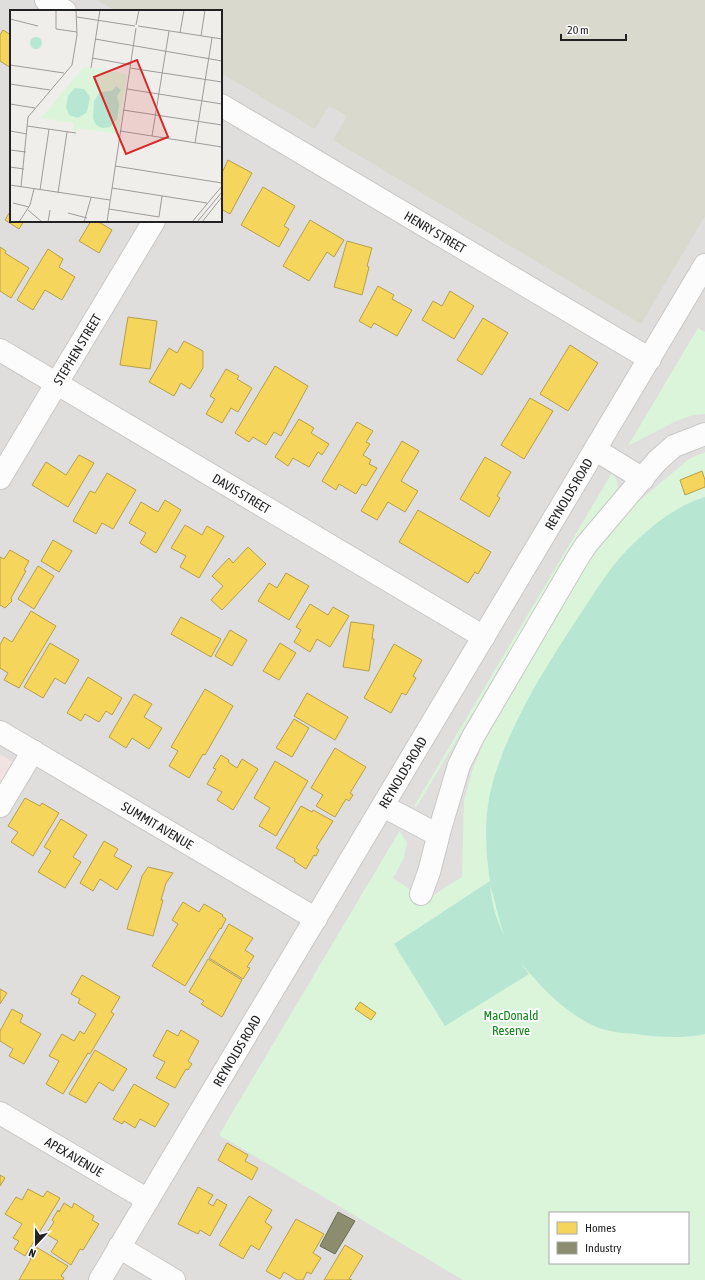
<svg xmlns="http://www.w3.org/2000/svg" width="705" height="1280" viewBox="0 0 705 1280" font-family="'Asap Condensed',sans-serif">
<style>
.residential{fill:#dfdedc;fill-rule:evenodd}
.commercial{fill:#f1e3e1}
.construction{fill:#d9d9cd}
.park{fill:#daf5da;fill-rule:evenodd}
.pitch{fill:#b7e6d2}
.parking{fill:#e0dfde}
.homes{fill:#f6d55c;stroke:#b69f4b}
.industry{fill:#8c8c6e;stroke:#6c6c57}
.lines{fill:none;stroke-linecap:round;stroke-linejoin:round}
.minor-casing{stroke:#c9c8c7;stroke-width:24}
.minor{stroke:#fdfcfc;stroke-width:22}
.labels{text-anchor:middle;stroke-width:4;stroke-linejoin:round;paint-order:stroke}
.street-label{font-size:13px;fill:#222;stroke:#fff}
.park-label{font-size:13px;fill:#0c8416;stroke:#fff}
.inset-road{fill:none;stroke:#9e9c9b;stroke-width:1}
.view{fill:#d62828;fill-opacity:0.15;stroke:#d62828;stroke-width:2}
.inset-edge{fill:none;stroke:#222;stroke-width:2}
</style>
<rect width="100%" height="100%" fill="#f0eeeb"/>
<path class="residential" d="M 0,0 L 705,0 L 705,1280 L 0,1280 ZM 11,11 L 221,11 L 221,221 L 11,221 ZM 550,1213 L 688,1213 L 688,1263 L 550,1263 Z"/>
<path class="commercial" d="M 0,754 L 28,771 L 0,817 Z"/>
<path class="construction" d="M 97,0 L 705,0 L 705,216 L 641,324 L 333,140 L 347,116 L 329,106 L 315,129 L 221,73 L 221,11 L 116,11 Z"/>
<path class="park" d="M 698,328 L 705,332 L 705,1280 L 463,1280 L 219,1135 ZM 550,1213 L 688,1213 L 688,1263 L 550,1263 Z"/>
<path class="pitch" d="M 705,497 L 705,1034 C 682,1039 659,1037 635,1034 C 624,1033 611,1032 599,1028 C 575,1019 552,998 535,979 C 525,968 513,956 507,943 C 499,924 496,904 490,884 C 492,917 508,949 529,974 L 445,1026 L 394,944 L 490,881 C 485,851 484,814 492,785 C 509,723 548,663 583,610 C 597,589 610,567 628,549 C 650,527 675,506 705,497 Z"/>
<path class="parking" d="M 705,414 L 705,452 L 689,459 L 626,512 L 588,558 L 496,718 L 483,744 L 472,771 L 464,801 L 462,877 L 432,896 L 415,893 L 393,878 L 404,858 L 407,842 L 400,832 L 393,823 L 402,809 L 417,806 L 578,537 L 615,492 L 618,486 L 617,480 L 605,464 L 612,452 L 630,445 L 674,422 L 693,415 Z"/>
<path class="homes" d="M 3,30 L 11,35 L 11,68 L 0,61 L 0,35 Z
M 228,160 L 252,173 L 230,214 L 221,209 L 221,175 Z
M 263,187 L 295,206 L 284,226 L 289,229 L 279,247 L 241,225 Z
M 11,210 L 11,221 L 24,221 L 19,229 L 5,220 Z
M 310,220 L 344,240 L 334,257 L 327,252 L 309,281 L 283,266 Z
M 91,221 L 97,221 L 112,230 L 99,253 L 79,241 Z
M 347,241 L 372,248 L 367,266 L 369,267 L 362,295 L 334,287 Z
M 0,247 L 6,251 L 5,253 L 29,268 L 11,298 L 0,291 Z
M 48,249 L 63,259 L 59,267 L 75,277 L 62,300 L 45,290 L 33,310 L 17,300 Z
M 378,286 L 394,295 L 392,299 L 412,310 L 397,336 L 374,323 L 371,328 L 359,321 Z
M 450,291 L 474,306 L 454,339 L 422,320 L 433,301 L 442,306 Z
M 128,317 L 157,321 L 150,369 L 120,365 Z
M 483,318 L 508,333 L 482,375 L 457,360 Z
M 184,341 L 203,351 L 203,368 L 190,389 L 181,383 L 174,396 L 149,382 L 169,348 L 177,353 Z
M 570,345 L 598,363 L 568,411 L 540,394 Z
M 275,366 L 308,386 L 281,436 L 274,432 L 266,445 L 253,437 L 249,442 L 235,433 Z
M 226,369 L 239,376 L 237,379 L 252,388 L 238,412 L 231,408 L 222,423 L 206,414 L 215,399 L 210,396 Z
M 530,398 L 553,411 L 524,459 L 501,445 Z
M 299,419 L 314,428 L 311,433 L 329,444 L 322,455 L 318,452 L 309,467 L 293,458 L 288,466 L 275,457 Z
M 357,422 L 373,431 L 366,442 L 370,444 L 363,455 L 371,460 L 369,464 L 377,468 L 366,486 L 362,484 L 356,494 L 339,484 L 336,490 L 322,481 Z
M 402,441 L 419,451 L 401,481 L 418,491 L 405,512 L 388,502 L 377,520 L 361,511 Z
M 79,455 L 94,463 L 68,507 L 32,485 L 46,462 L 66,475 Z
M 485,457 L 511,472 L 497,496 L 500,498 L 489,517 L 460,499 Z
M 702,471 L 705,480 L 705,487 L 685,495 L 680,480 Z
M 107,473 L 136,490 L 113,529 L 102,523 L 96,534 L 73,521 L 90,491 L 95,493 Z
M 165,500 L 181,510 L 156,553 L 140,543 L 146,533 L 129,523 L 141,502 L 158,512 Z
M 418,510 L 491,552 L 478,574 L 475,572 L 468,583 L 399,542 Z
M 185,525 L 202,535 L 207,526 L 224,536 L 199,578 L 180,567 L 186,556 L 171,548 Z
M 53,540 L 72,551 L 59,572 L 41,561 Z
M 248,547 L 266,564 L 222,610 L 211,600 L 223,586 L 212,576 L 229,558 L 233,563 Z
M 10,550 L 29,561 L 24,570 L 26,571 L 11,598 L 12,601 L 5,608 L 0,605 L 0,557 L 4,559 Z
M 38,566 L 54,576 L 34,609 L 18,599 Z
M 286,573 L 309,586 L 289,620 L 258,601 L 269,583 L 277,588 Z
M 310,604 L 328,615 L 333,607 L 349,616 L 330,647 L 317,639 L 310,652 L 294,642 L 301,630 L 296,627 Z
M 31,611 L 56,626 L 19,688 L 4,680 L 8,673 L 0,668 L 0,645 L 4,637 L 12,642 Z
M 181,617 L 221,639 L 211,657 L 171,634 Z
M 351,622 L 374,625 L 372,639 L 374,639 L 369,671 L 343,667 Z
M 230,630 L 247,640 L 232,666 L 215,656 Z
M 50,643 L 79,660 L 65,684 L 55,678 L 43,698 L 24,687 Z
M 280,643 L 296,653 L 279,680 L 263,671 Z
M 394,644 L 422,660 L 413,676 L 416,678 L 406,695 L 402,693 L 391,713 L 364,698 Z
M 88,677 L 122,698 L 112,715 L 106,711 L 99,722 L 85,714 L 81,721 L 67,713 Z
M 205,689 L 233,706 L 205,755 L 203,754 L 189,778 L 169,766 L 178,751 L 171,747 Z
M 307,693 L 348,717 L 335,740 L 294,716 Z
M 134,694 L 152,704 L 144,717 L 162,728 L 149,749 L 132,738 L 126,748 L 109,737 Z
M 294,719 L 309,728 L 292,757 L 276,748 Z
M 335,748 L 366,767 L 350,793 L 353,795 L 349,801 L 346,799 L 335,817 L 316,806 L 323,795 L 311,788 Z
M 221,755 L 229,760 L 228,762 L 237,768 L 242,759 L 258,769 L 233,810 L 217,800 L 222,792 L 207,784 L 216,769 L 213,768 Z
M 275,761 L 308,781 L 276,836 L 259,826 L 270,808 L 254,798 Z
M 25,798 L 40,806 L 42,803 L 59,813 L 33,856 L 11,842 L 18,832 L 8,826 Z
M 301,806 L 312,812 L 313,810 L 333,821 L 316,848 L 319,850 L 316,856 L 314,855 L 306,869 L 294,861 L 295,859 L 276,848 Z
M 61,819 L 87,835 L 73,857 L 81,862 L 65,888 L 38,872 L 51,851 L 44,847 Z
M 104,841 L 118,849 L 114,856 L 132,866 L 117,890 L 100,879 L 93,891 L 80,883 Z
M 148,867 L 173,873 L 166,883 L 161,900 L 163,900 L 153,936 L 127,929 L 142,876 Z
M 183,902 L 199,912 L 204,904 L 223,915 L 222,916 L 226,919 L 221,929 L 220,928 L 185,986 L 152,966 L 178,924 L 172,920 Z
M 229,924 L 253,938 L 245,950 L 254,956 L 247,967 L 250,968 L 243,979 L 209,958 Z
M 208,959 L 242,980 L 222,1017 L 201,1004 L 204,1001 L 189,992 Z
M 82,975 L 120,997 L 111,1012 L 114,1014 L 90,1054 L 88,1053 L 63,1094 L 46,1084 L 59,1061 L 49,1056 L 62,1034 L 74,1041 L 80,1031 L 84,1034 L 96,1014 L 78,1003 L 80,999 L 71,994 Z
M 0,989 L 7,993 L 0,1004 Z
M 360,1002 L 376,1013 L 371,1020 L 355,1009 Z
M 12,1009 L 23,1015 L 20,1022 L 41,1034 L 24,1064 L 9,1056 L 13,1049 L 0,1041 L 0,1031 Z
M 167,1030 L 178,1036 L 181,1030 L 199,1041 L 188,1061 L 192,1064 L 188,1070 L 186,1069 L 175,1088 L 156,1078 L 165,1062 L 153,1056 Z
M 95,1050 L 127,1069 L 113,1091 L 99,1082 L 86,1103 L 69,1094 Z
M 134,1084 L 169,1104 L 155,1127 L 140,1119 L 135,1128 L 124,1121 L 122,1124 L 113,1119 Z
M 227,1143 L 248,1155 L 245,1161 L 258,1168 L 252,1180 L 218,1160 Z
M 0,1175 L 5,1178 L 0,1186 Z
M 198,1187 L 213,1195 L 208,1203 L 213,1206 L 217,1199 L 227,1205 L 210,1236 L 200,1230 L 198,1234 L 178,1224 Z
M 28,1189 L 43,1197 L 47,1191 L 60,1198 L 25,1256 L 14,1249 L 19,1241 L 13,1238 L 22,1224 L 5,1214 L 16,1197 L 22,1200 Z
M 249,1196 L 272,1210 L 265,1222 L 272,1227 L 259,1250 L 251,1245 L 243,1259 L 219,1245 Z
M 64,1203 L 72,1208 L 74,1203 L 94,1216 L 92,1220 L 99,1224 L 83,1250 L 80,1249 L 71,1265 L 51,1252 L 58,1241 L 46,1234 L 54,1222 L 52,1220 L 58,1210 L 59,1212 Z
M 296,1219 L 324,1234 L 313,1253 L 321,1258 L 311,1274 L 307,1272 L 303,1280 L 297,1280 L 284,1272 L 280,1279 L 266,1271 Z
M 345,1245 L 363,1256 L 349,1279 L 352,1280 L 324,1280 Z
M 36,1247 L 68,1266 L 61,1276 L 64,1278 L 63,1280 L 19,1280 L 31,1259 L 29,1257 Z"/>
<path class="industry" d="M 338,1212 L 355,1221 L 335,1254 L 320,1246 Z"/>
<g class="lines">
<defs>
<g id="minor">
<path d="M 46,0 L 65,11"/>
<path id="s1" d="M 221,105 L 650,359"/>
<path id="s2" d="M 0,350 L 484,637"/>
<path d="M 596,450 L 643,479"/>
<path id="s3" d="M 0,478 L 154,221"/>
<path id="s4" d="M 0,732 L 316,919"/>
<path d="M 0,806 L 33,751"/>
<path d="M 383,806 L 438,835"/>
<path d="M 421,894 L 429,872 L 440,829 L 459,765 L 474,735 L 577,559 L 586,545 L 657,461 L 674,446 L 705,434"/>
<path id="s5" d="M 0,1113 L 148,1200"/>
<path d="M 119,1247 L 174,1280"/>
<path id="s6" d="M 100,1280 L 705,265"/>
</g>
</defs>
<use href="#minor" class="minor-casing"/>
<use href="#minor" class="minor"/>
</g>
<g class="labels">
<g class="street-label">
<text dy="5" stroke="none"><textPath href="#s1" startOffset="249">HENRY STREET</textPath></text>
<text dy="5" stroke="none"><textPath href="#s3" startOffset="150">STEPHEN STREET</textPath></text>
<text dy="5" stroke="none"><textPath href="#s2" startOffset="281">DAVIS STREET</textPath></text>
<text dy="5" stroke="none"><textPath href="#s6" startOffset="915">REYNOLDS ROAD</textPath></text>
<text dy="5" stroke="none"><textPath href="#s6" startOffset="591">REYNOLDS ROAD</textPath></text>
<text dy="5" stroke="none"><textPath href="#s4" startOffset="183">SUMMIT AVENUE</textPath></text>
<text dy="5" stroke="none"><textPath href="#s6" startOffset="267">REYNOLDS ROAD</textPath></text>
<text dy="5" stroke="none"><textPath href="#s5" startOffset="86">APEX AVENUE</textPath></text>
</g>
<g class="park-label">
<text x="511" y="1020">MacDonald<tspan x="511" dy="15">Reserve</tspan></text>
</g>
</g>
<g transform="translate(10 10)">
<rect width="212" height="212" fill="#f0eeeb"/>
<path d="M 74,57 L 117,64 L 108,124 L 67,118 L 67,121 L 63,121 L 64,113 L 31,108 Z" fill="#daf5da"/>
<path d="M20 33a6 6 0 1 1 12 0a6 6 0 1 1-12 0ZM 106,76 L 111,80 L 107,86 L 109,95 L 107,109 L 100,117 L 92,118 L 86,115 L 83,108 L 84,91 L 90,82 L 102,81 ZM 65,78 L 74,79 L 80,87 L 77,102 L 68,108 L 59,105 L 56,97 L 58,86 Z" fill="#b7e6d2"/>
<path class="inset-road" d="M 46,0 L 46,19 L 67,22M 67,7 L 125,16M 0,9 L 28,16M 126,15 L 129,0M 128,16 L 212,29M 170,23 L 174,0M 191,26 L 195,0M 85,29 L 212,51M 82,48 L 121,55M 0,55 L 54,63M 81,58 L 90,0M 120,58 L 212,72M 0,74 L 40,80M 117,79 L 212,94M 0,94 L 25,98M 113,100 L 212,115M 17,116 L 66,123M 0,121 L 17,124M 110,121 L 212,137M 142,126 L 159,21M 185,133 L 202,28M 0,140 L 16,142M 105,156 L 212,173M 0,157 L 14,159M 0,175 L 100,190M 11,177 L 18,107 L 62,55 L 67,25 L 66,0M 102,178 L 197,193M 30,180 L 39,119M 48,183 L 57,122M 3,193 L 19,197M 99,199 L 149,207 L 152,186M 18,200 L 32,212M 58,203 L 77,208M 9,212 L 20,195 L 24,179M 38,212 L 40,200M 74,212 L 81,188M 97,212 L 126,18M 182,212 L 212,176M 187,212 L 212,182M 192,212 L 212,187"/>
<path class="view" d="M 127,50 L 158,127 L 116,144 L 84,67 Z"/>
<rect width="212" height="212" class="inset-edge"/>
</g>
<rect x="549" y="1212" width="140" height="52" fill="#ffffff" stroke="#a7a7a7"/>
<rect x="557" y="1222" width="20" height="12" fill="#f6d55c" stroke="#a7a7a7"/>
<text x="585" y="1232" font-size="12" fill="#222222">Homes</text>
<rect x="557" y="1242" width="20" height="12" fill="#8c8c6e" stroke="#a7a7a7"/>
<text x="585" y="1252" font-size="12" fill="#222222">Industry</text>
<g transform="translate(36 1244) rotate(202)" stroke="#ffffff" stroke-width="3" paint-order="stroke">
<path d="M0-3L7 15L0 10L-7 15Z" fill="#222222"/>
<text y="-6" font-size="11" font-weight="bold" text-anchor="middle" fill="#222222">N</text>
</g>
<path d="M561 34v6h65v-6" fill="none" stroke="#222222" stroke-width="2"/>
<text x="567" y="34" font-size="12" fill="#222222" stroke="#ffffff" stroke-width="3" paint-order="stroke">20 m</text>
</svg>
